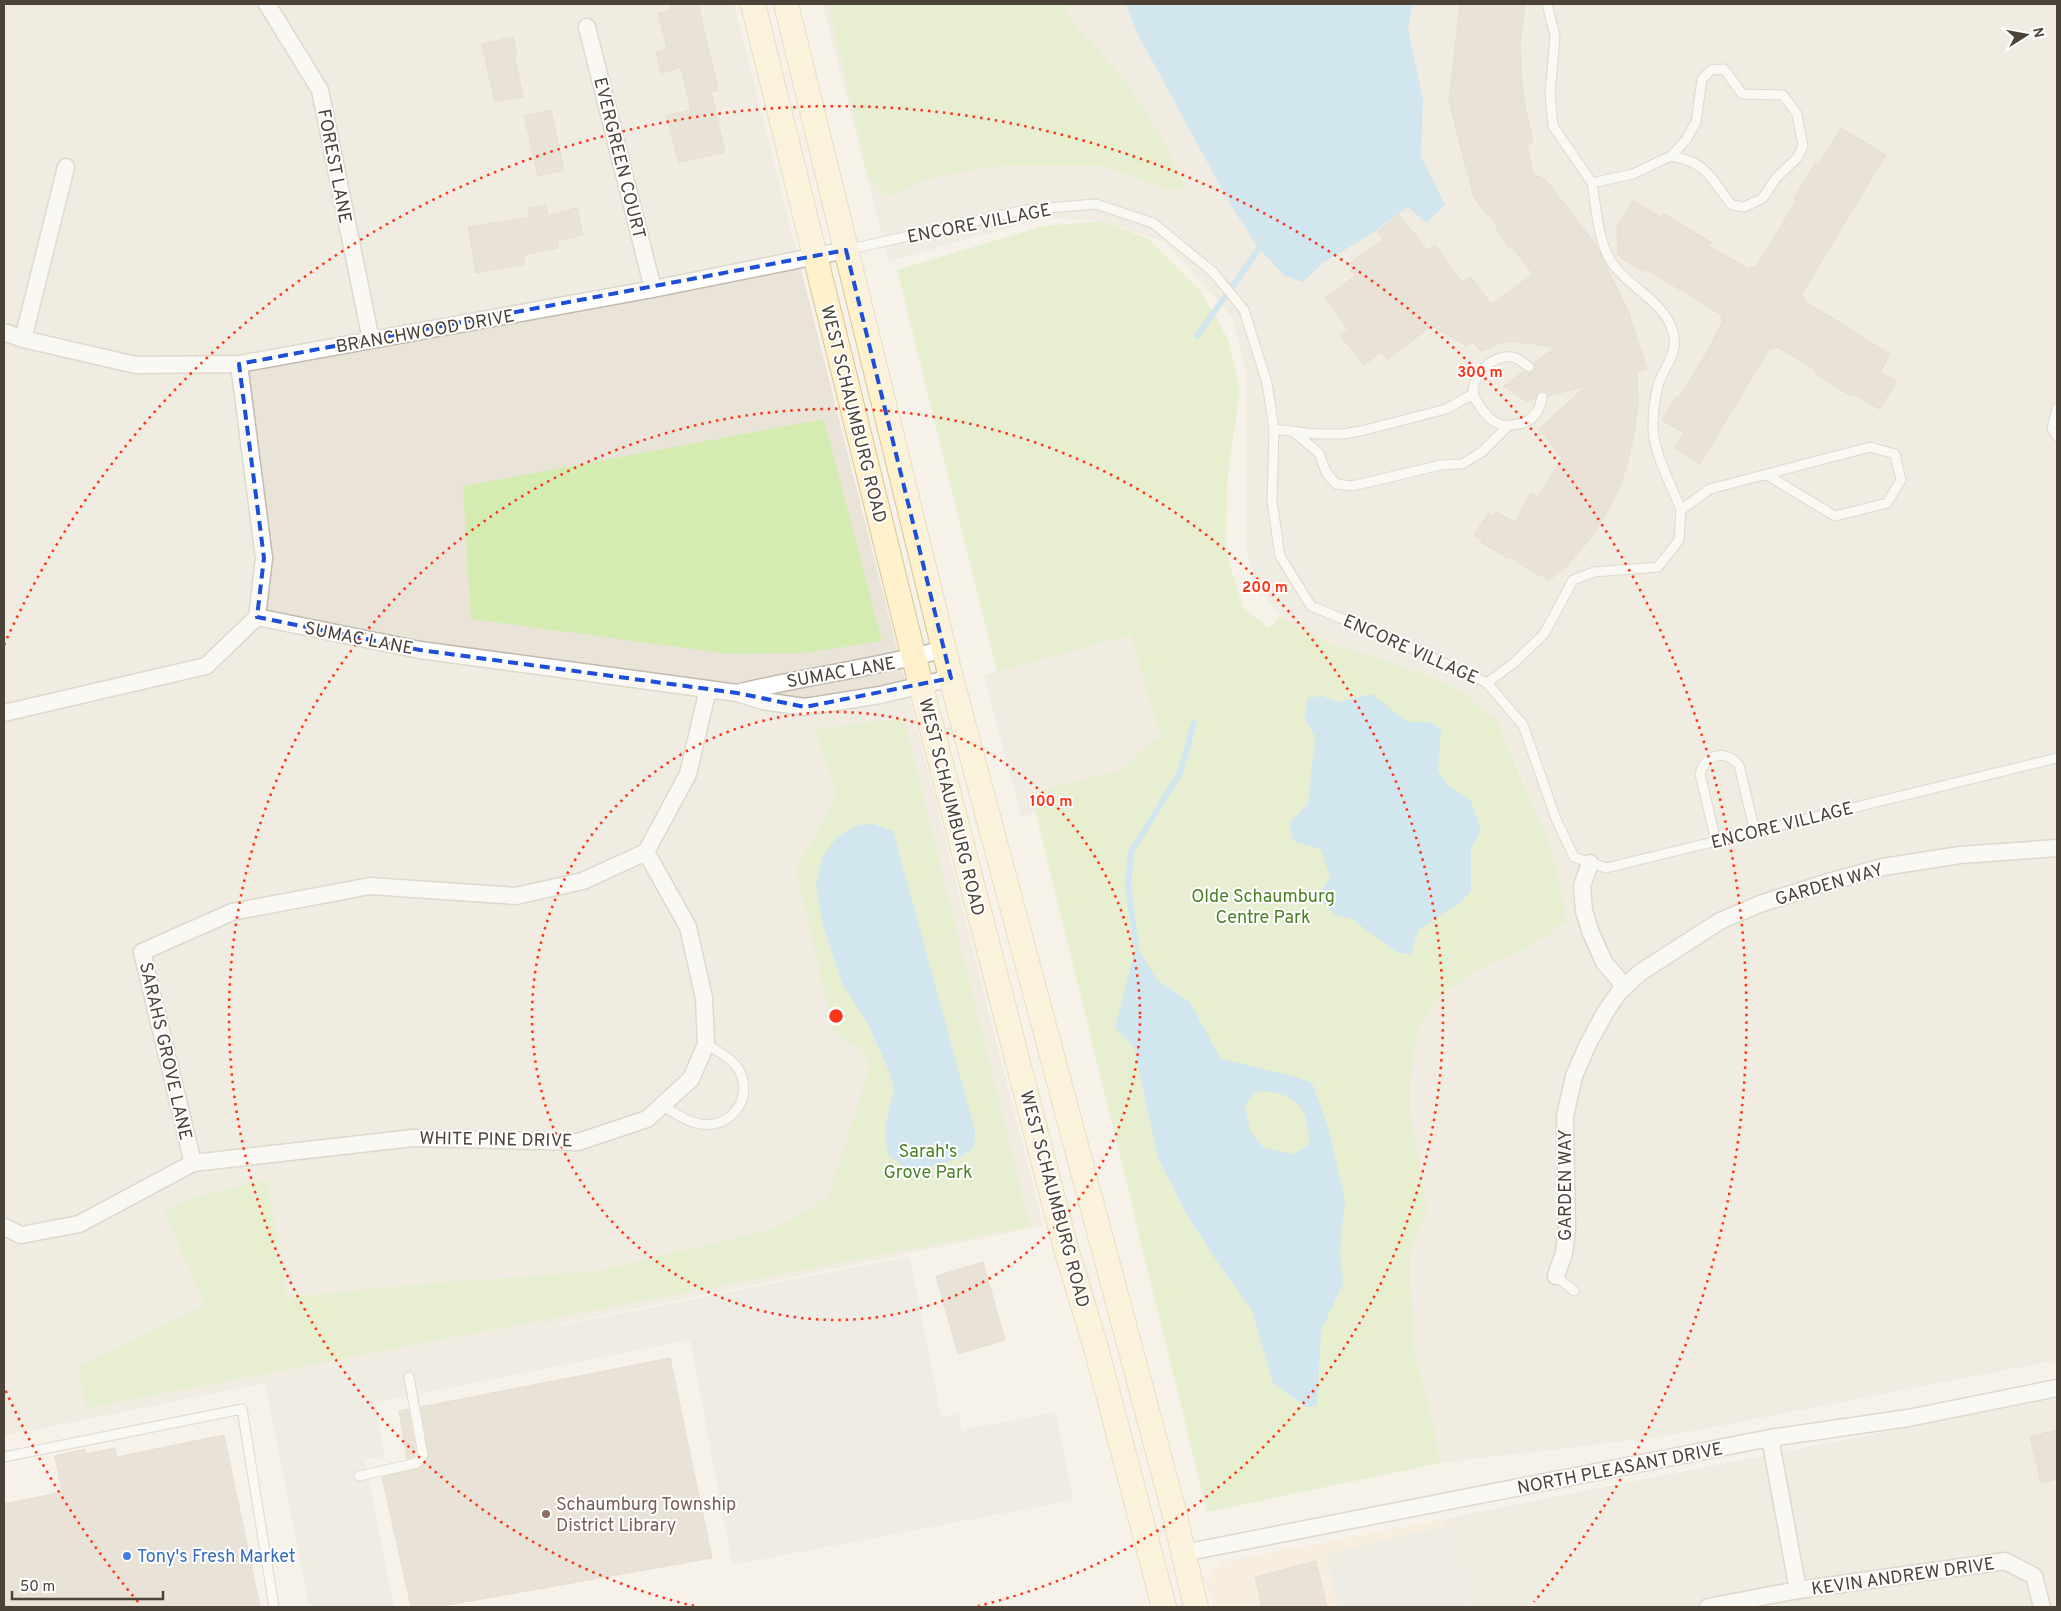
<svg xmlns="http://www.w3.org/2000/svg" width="2061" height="1611" viewBox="0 0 2061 1611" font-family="Overpass,sans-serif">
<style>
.residential{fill:#eae4d8}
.commercial{fill:#f8e8d5}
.green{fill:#d4ecb1}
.parking{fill:#e7e5e2}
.water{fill:#a4d7f5;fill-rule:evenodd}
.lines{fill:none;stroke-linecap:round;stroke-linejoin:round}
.stream{stroke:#a4d7f5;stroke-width:6}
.building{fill:#d9cebf;stroke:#d4c5b1}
.lane-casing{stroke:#c2baac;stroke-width:11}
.street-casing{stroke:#c2baac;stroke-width:19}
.secondary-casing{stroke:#d9c598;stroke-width:26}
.lane{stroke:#fff;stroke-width:9}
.street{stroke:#fff;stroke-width:16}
.secondary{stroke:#fff1cb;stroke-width:24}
.marked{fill:none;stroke:#1d4ed8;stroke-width:4;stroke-dasharray:10 6;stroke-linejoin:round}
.ring{fill:none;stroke:#ff3318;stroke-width:2.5;stroke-dasharray:2.5 5}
.education-dot{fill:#8d6e63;stroke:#fff;stroke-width:2}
.shop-dot{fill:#3f7fe0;stroke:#fff;stroke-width:2}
.labels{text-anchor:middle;stroke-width:4;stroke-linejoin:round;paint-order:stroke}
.street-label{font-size:18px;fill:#4b4337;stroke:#fff}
.park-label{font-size:18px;fill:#4c8226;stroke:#fff}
.education-label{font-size:18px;fill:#785e54;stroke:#fff;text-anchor:start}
.shop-label{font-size:18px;fill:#366cbe;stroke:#fff;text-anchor:start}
.centre{fill:#ff3318;stroke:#fff;stroke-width:2.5}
.ring-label{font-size:15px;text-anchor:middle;font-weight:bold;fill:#ff3318;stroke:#fff;stroke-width:4;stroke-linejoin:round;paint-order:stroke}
</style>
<rect width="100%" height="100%" fill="#f6f2ea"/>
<path class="residential" d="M 4,4 L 734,4 L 1043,1226 L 4,1436 Z
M 823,4 L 2057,4 L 2057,1360 L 1667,1436 L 1440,1463 L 1434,1426 L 1415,1354 L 1410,1281 L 1410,1082 L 1418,1028 L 1437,998 L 1479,969 L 1526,949 L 1559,877 L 1546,835 L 1520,772 L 1496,719 L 1451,685 L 1383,659 L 1333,645 L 1280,617 L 1259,587 L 1246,552 L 1246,371 L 1232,317 L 1165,242 L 1103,221 L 1044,218 L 888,261 Z
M 1130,635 L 1170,770 L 1021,817 L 984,675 Z
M 2057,1398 L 2057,1607 L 1466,1607 L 1443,1519 Z"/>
<path class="commercial" d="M 1443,1519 L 1466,1607 L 1213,1607 L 1206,1582 L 1222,1562 Z"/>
<path class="green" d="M 829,4 L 1066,4 L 1067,16 L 1121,75 L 1159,133 L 1187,189 L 1170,190 L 1101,166 L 1001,166 L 937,176 L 887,197 L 868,178 Z
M 1103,221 L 1149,239 L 1199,289 L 1228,339 L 1240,390 L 1227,482 L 1226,551 L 1243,608 L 1269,628 L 1280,617 L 1333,645 L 1383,659 L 1451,685 L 1496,719 L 1546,835 L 1559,877 L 1566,922 L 1526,949 L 1479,969 L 1437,998 L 1418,1028 L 1410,1082 L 1410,1112 L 1427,1210 L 1410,1250 L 1410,1281 L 1415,1354 L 1434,1426 L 1440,1463 L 1207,1512 L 1031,793 L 1118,771 L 1160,736 L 1130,635 L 997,672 L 897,270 L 1043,226 Z
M 824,419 L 882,641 L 805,653 L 729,654 L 471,619 L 463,486 Z
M 904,718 L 1030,1226 L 87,1408 L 78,1367 L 205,1305 L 164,1212 L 191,1198 L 267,1179 L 287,1297 L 435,1283 L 599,1271 L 778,1227 L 828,1197 L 870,1068 L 862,1052 L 834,1033 L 796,870 L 837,794 L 814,729 Z"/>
<path class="parking" d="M 910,1257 L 941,1417 L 958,1414 L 962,1430 L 1056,1412 L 1073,1500 L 732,1565 L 690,1340 L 375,1402 L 385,1456 L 365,1460 L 394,1607 L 309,1607 L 265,1382 Z
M 1446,1526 L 1465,1607 L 1338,1607 L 1326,1554 Z"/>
<path class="water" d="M 1126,4 L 1413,4 L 1408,28 L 1423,100 L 1421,156 L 1445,205 L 1426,223 L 1408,207 L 1368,236 L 1324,262 L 1303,282 L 1285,276 L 1259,249 L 1230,204 L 1136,31 Z
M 1372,694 L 1407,722 L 1430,722 L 1441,729 L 1438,771 L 1448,786 L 1471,801 L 1481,830 L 1471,849 L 1471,891 L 1459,904 L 1431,921 L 1418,931 L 1411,954 L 1398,953 L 1350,918 L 1336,916 L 1317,897 L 1330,877 L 1321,849 L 1293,841 L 1289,824 L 1308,804 L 1315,737 L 1305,719 L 1307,698 L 1322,696 L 1339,702 Z
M 873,824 L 893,831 L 975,1131 L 974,1147 C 956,1164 928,1168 904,1168 L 887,1153 L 885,1128 L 894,1089 L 890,1073 L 869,1026 L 842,983 L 822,923 L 816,885 L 822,858 L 836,838 L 857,825 Z
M 1136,945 L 1157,980 L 1189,1001 L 1221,1059 L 1296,1077 L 1312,1083 L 1328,1127 L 1345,1200 L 1340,1249 L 1343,1283 L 1321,1331 L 1317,1405 L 1306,1407 L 1273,1383 L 1251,1308 L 1222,1269 L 1188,1217 L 1158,1158 L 1134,1047 L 1115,1028 ZM 1257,1091 C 1297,1092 1309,1106 1309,1145 L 1292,1154 L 1264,1148 L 1250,1131 L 1245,1105 Z"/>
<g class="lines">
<path class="stream" d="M 1197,336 L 1259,249
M 1136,945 L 1128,886 L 1131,852 L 1180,773 L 1194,723"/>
</g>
<path class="building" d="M 670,4 L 698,4 L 718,90 L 711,92 L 725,152 L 679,162 L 666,116 L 691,110 L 681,67 L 661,73 L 656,52 L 667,49 L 658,13 L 671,10 Z
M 1460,4 L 1525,4 L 1520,43 L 1521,74 L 1525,106 L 1533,142 L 1527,144 L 1533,174 L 1546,180 L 1596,245 L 1628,311 L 1647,369 L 1637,371 L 1638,404 L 1634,434 L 1626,469 L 1620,485 L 1611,505 L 1590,539 L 1566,567 L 1549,580 L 1540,574 L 1538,576 L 1510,557 L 1509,559 L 1481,542 L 1482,540 L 1474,535 L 1488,513 L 1493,516 L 1495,511 L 1515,522 L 1531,492 L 1538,497 L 1562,458 L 1539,429 L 1586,386 L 1548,396 L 1546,392 L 1540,391 L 1537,393 L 1535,399 L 1526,401 L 1504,386 L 1524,371 L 1529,373 L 1534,371 L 1535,367 L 1534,363 L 1556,347 L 1511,341 L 1500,343 L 1481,351 L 1472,342 L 1467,346 L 1432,326 L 1387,359 L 1381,352 L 1364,365 L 1340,335 L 1348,329 L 1325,298 L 1356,275 L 1350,271 L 1353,269 L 1349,264 L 1383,240 L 1377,232 L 1399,215 L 1428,251 L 1435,245 L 1462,282 L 1471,277 L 1491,304 L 1533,274 L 1511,246 L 1509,247 L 1496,230 L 1498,227 L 1474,198 L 1449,101 Z
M 513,37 L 517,54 L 514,54 L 523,97 L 495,102 L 482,44 Z
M 551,110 L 564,170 L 538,176 L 524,116 Z
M 1841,128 L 1886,155 L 1801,295 L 1805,298 L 1803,300 L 1890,354 L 1880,372 L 1897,381 L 1879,409 L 1852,393 L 1851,396 L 1815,374 L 1817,371 L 1776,346 L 1773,350 L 1770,348 L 1700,464 L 1674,447 L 1684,433 L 1662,420 L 1676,397 L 1678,398 L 1705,356 L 1723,320 L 1721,318 L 1722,315 L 1646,269 L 1644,272 L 1618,256 L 1617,227 L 1633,201 L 1661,217 L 1663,213 L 1712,243 L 1709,246 L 1750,270 L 1752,266 L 1755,268 L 1796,202 L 1794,199 L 1815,163 L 1818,165 Z
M 546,205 L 548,216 L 577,208 L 583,235 L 557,241 L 558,248 L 523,255 L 525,264 L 476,273 L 468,227 L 530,217 L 528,208 Z
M 983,1262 L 1005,1340 L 958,1354 L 936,1276 Z
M 670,1358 L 712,1558 L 437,1607 L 411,1607 L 382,1477 L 418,1469 L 428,1458 L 429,1454 L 421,1407 Z
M 408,1409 L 416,1453 L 413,1457 L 407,1459 L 399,1411 Z
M 2057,1430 L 2057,1479 L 2041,1483 L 2030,1437 Z
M 224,1435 L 260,1607 L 4,1607 L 4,1504 L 62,1492 L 55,1456 L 85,1449 L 86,1454 L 115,1448 L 117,1457 Z
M 1316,1561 L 1327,1607 L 1262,1607 L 1255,1577 Z"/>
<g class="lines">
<defs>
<path id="lane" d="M 1547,4 L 1555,36 L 1550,94 L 1553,126 L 1592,183 L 1633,174 L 1671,156 L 1686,140 L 1696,122 L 1702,79 L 1711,70 L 1724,69 L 1742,94 L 1783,95 L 1797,114 L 1803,146 L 1797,158 L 1776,178 L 1763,198 L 1744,207 L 1732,205 C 1709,178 1711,164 1671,156
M 1592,183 C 1596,206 1598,242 1611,261 C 1628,288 1664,300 1673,332 C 1679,354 1664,366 1658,385 C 1655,397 1653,414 1653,427 C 1653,452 1672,486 1681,510
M 846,250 L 1025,210 L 1096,204 L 1153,223 L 1213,272 L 1244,310 L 1267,383 L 1274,429 L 1272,501 L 1280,556 L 1311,606 L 1392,639 L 1487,683 L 1523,725 L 1556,819 L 1574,857 L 1606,868 L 2057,758
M 1529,367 C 1524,363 1518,358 1512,357 C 1492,354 1469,377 1474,396 C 1476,402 1481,408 1485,413 C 1496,426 1503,427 1519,424 C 1533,421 1540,411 1542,397
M 2057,408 L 2052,428 L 2057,436
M 1274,429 L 1315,434 L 1344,434 L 1365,430 L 1446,409 L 1473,394
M 1294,432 L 1319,453 L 1326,472 L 1336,484 L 1352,486 L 1441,465 L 1462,464 L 1482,452 L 1507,427
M 1487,683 L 1515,662 L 1544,634 L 1573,580 L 1594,572 L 1658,567 L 1679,540 L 1681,510 L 1710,489 L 1870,447 L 1895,454 L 1901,480 L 1887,503 L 1835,516 L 1767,475
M 1716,841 L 1700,774 C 1705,754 1725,749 1739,765 L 1755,832
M 662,1105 C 673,1112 683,1120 696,1123 C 728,1132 755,1100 739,1070 C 732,1058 717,1051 706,1044
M 1556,1276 L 1574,1291
M 4,1457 L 242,1409 L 274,1607
M 359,1476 L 417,1463 L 423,1455 L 409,1377"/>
<path id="street" d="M 267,4 L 320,90 L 371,340
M 587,27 L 653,289
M 4,332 L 23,339 L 136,365 L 239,364 L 653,289 L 846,250
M 23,339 L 66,167
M 239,364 L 264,558 L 257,617
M 737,693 C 805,676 876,668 944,649
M 4,713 L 206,666 L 257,617 L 420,650 L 737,693 L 763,701 L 805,707 L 880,695 L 951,678
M 1590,863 L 1582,886 L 1584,911 L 1591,933 L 1604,962 L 1625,987
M 193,1163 L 142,952 L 232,912 L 370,886 L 516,896 L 583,881 L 646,852
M 4,1227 L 21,1235 L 79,1224 L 193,1163 L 413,1138 L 578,1142 L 647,1119 L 691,1079 L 706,1044 L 704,998 L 688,927 L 646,852 L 688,774 L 708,689
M 1556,1276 L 1564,1253 L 1567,1229 L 1565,1116 L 1574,1076 L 1588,1044 L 1606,1011 L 1620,991 L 1641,972 L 1720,921 L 1760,904 L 1825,883 L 1883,867 L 1960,855 L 2057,848
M 1770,1438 L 1798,1590
M 1183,1553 L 1770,1438 L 1908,1418 L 2057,1388
M 1708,1607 L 1798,1590 L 2005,1561 L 2034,1576 L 2042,1607"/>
<path id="secondary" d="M 753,4 L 921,686 L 1065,1245 L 1096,1348 L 1164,1607
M 786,4 L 951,678 L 1173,1508 L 1196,1607"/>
</defs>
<use href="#lane" class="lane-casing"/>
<use href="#street" class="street-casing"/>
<use href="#secondary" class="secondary-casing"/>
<use href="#lane" class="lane"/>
<use href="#street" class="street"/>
<use href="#secondary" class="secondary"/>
</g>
<path d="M0 0H2061V1611H0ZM 846,250 L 951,678 L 805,707 L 737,693 L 420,650 L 257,617 L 264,558 L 239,364 Z" fill="#f6f2ea" fill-opacity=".55" fill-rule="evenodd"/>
<path class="marked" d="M 846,250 L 951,678 L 805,707 L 737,693 L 420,650 L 257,617 L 264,558 L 239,364 Z"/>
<g class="ring">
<circle cx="836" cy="1016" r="304"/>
<path d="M694 1606A607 607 0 1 1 978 1606"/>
<path d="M138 1602A911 911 0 0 1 4 1387M4 645A911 911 0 1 1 1534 1602"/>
</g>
<circle class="education-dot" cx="546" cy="1514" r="5"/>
<circle class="shop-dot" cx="127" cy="1556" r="5"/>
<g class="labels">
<g class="street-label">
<text transform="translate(620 158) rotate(76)" y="6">EVERGREEN COURT</text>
<text transform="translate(335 166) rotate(79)" y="6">FOREST LANE</text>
<text transform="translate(979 223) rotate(-11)" y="6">ENCORE VILLAGE</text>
<text transform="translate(425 331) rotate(-10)" y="6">BRANCHWOOD DRIVE</text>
<text transform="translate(854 414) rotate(76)" y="6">WEST SCHAUMBURG ROAD</text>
<text transform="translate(359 638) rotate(11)" y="6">SUMAC LANE</text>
<text transform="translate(1411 649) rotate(24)" y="6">ENCORE VILLAGE</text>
<text transform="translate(841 672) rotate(-10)" y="6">SUMAC LANE</text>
<text transform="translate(952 807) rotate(76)" y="6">WEST SCHAUMBURG ROAD</text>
<text transform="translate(1782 825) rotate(-14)" y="6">ENCORE VILLAGE</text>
<text transform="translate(1829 884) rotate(-16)" y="6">GARDEN WAY</text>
<text transform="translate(166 1051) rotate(77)" y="6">SARAHS GROVE LANE</text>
<text transform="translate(496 1139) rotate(1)" y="6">WHITE PINE DRIVE</text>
<text transform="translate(1565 1185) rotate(-90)" y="6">GARDEN WAY</text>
<text transform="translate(1055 1199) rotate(75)" y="6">WEST SCHAUMBURG ROAD</text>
<text transform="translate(1620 1468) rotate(-11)" y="6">NORTH PLEASANT DRIVE</text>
<text transform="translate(1903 1576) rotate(-8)" y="6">KEVIN ANDREW DRIVE</text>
</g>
<g class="park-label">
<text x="1263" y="902">Olde Schaumburg<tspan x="1263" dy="21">Centre Park</tspan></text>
<text x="928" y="1157">Sarah's<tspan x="928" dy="21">Grove Park</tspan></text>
</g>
<g class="education-label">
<text x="556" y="1510">Schaumburg Township<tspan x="556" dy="21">District Library</tspan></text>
</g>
<g class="shop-label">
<text x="137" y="1562">Tony's Fresh Market</text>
</g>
</g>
<circle cx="836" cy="1016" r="8" class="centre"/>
<g class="ring-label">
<text x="1480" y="377">300 m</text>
<text x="1265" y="592">200 m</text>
<text x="1051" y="806">100 m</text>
</g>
<rect width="2061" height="1611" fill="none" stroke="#4b4337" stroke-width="10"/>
<g transform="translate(2026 35) rotate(79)" stroke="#ffffff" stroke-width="4" paint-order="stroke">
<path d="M0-4L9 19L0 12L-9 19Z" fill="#4b4337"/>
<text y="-8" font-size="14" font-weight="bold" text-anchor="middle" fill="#4b4337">N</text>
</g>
<path d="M12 1591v8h151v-8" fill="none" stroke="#4b4337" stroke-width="2.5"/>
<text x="20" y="1591" font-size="15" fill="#4b4337" stroke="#ffffff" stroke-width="4" paint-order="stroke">50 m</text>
</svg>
